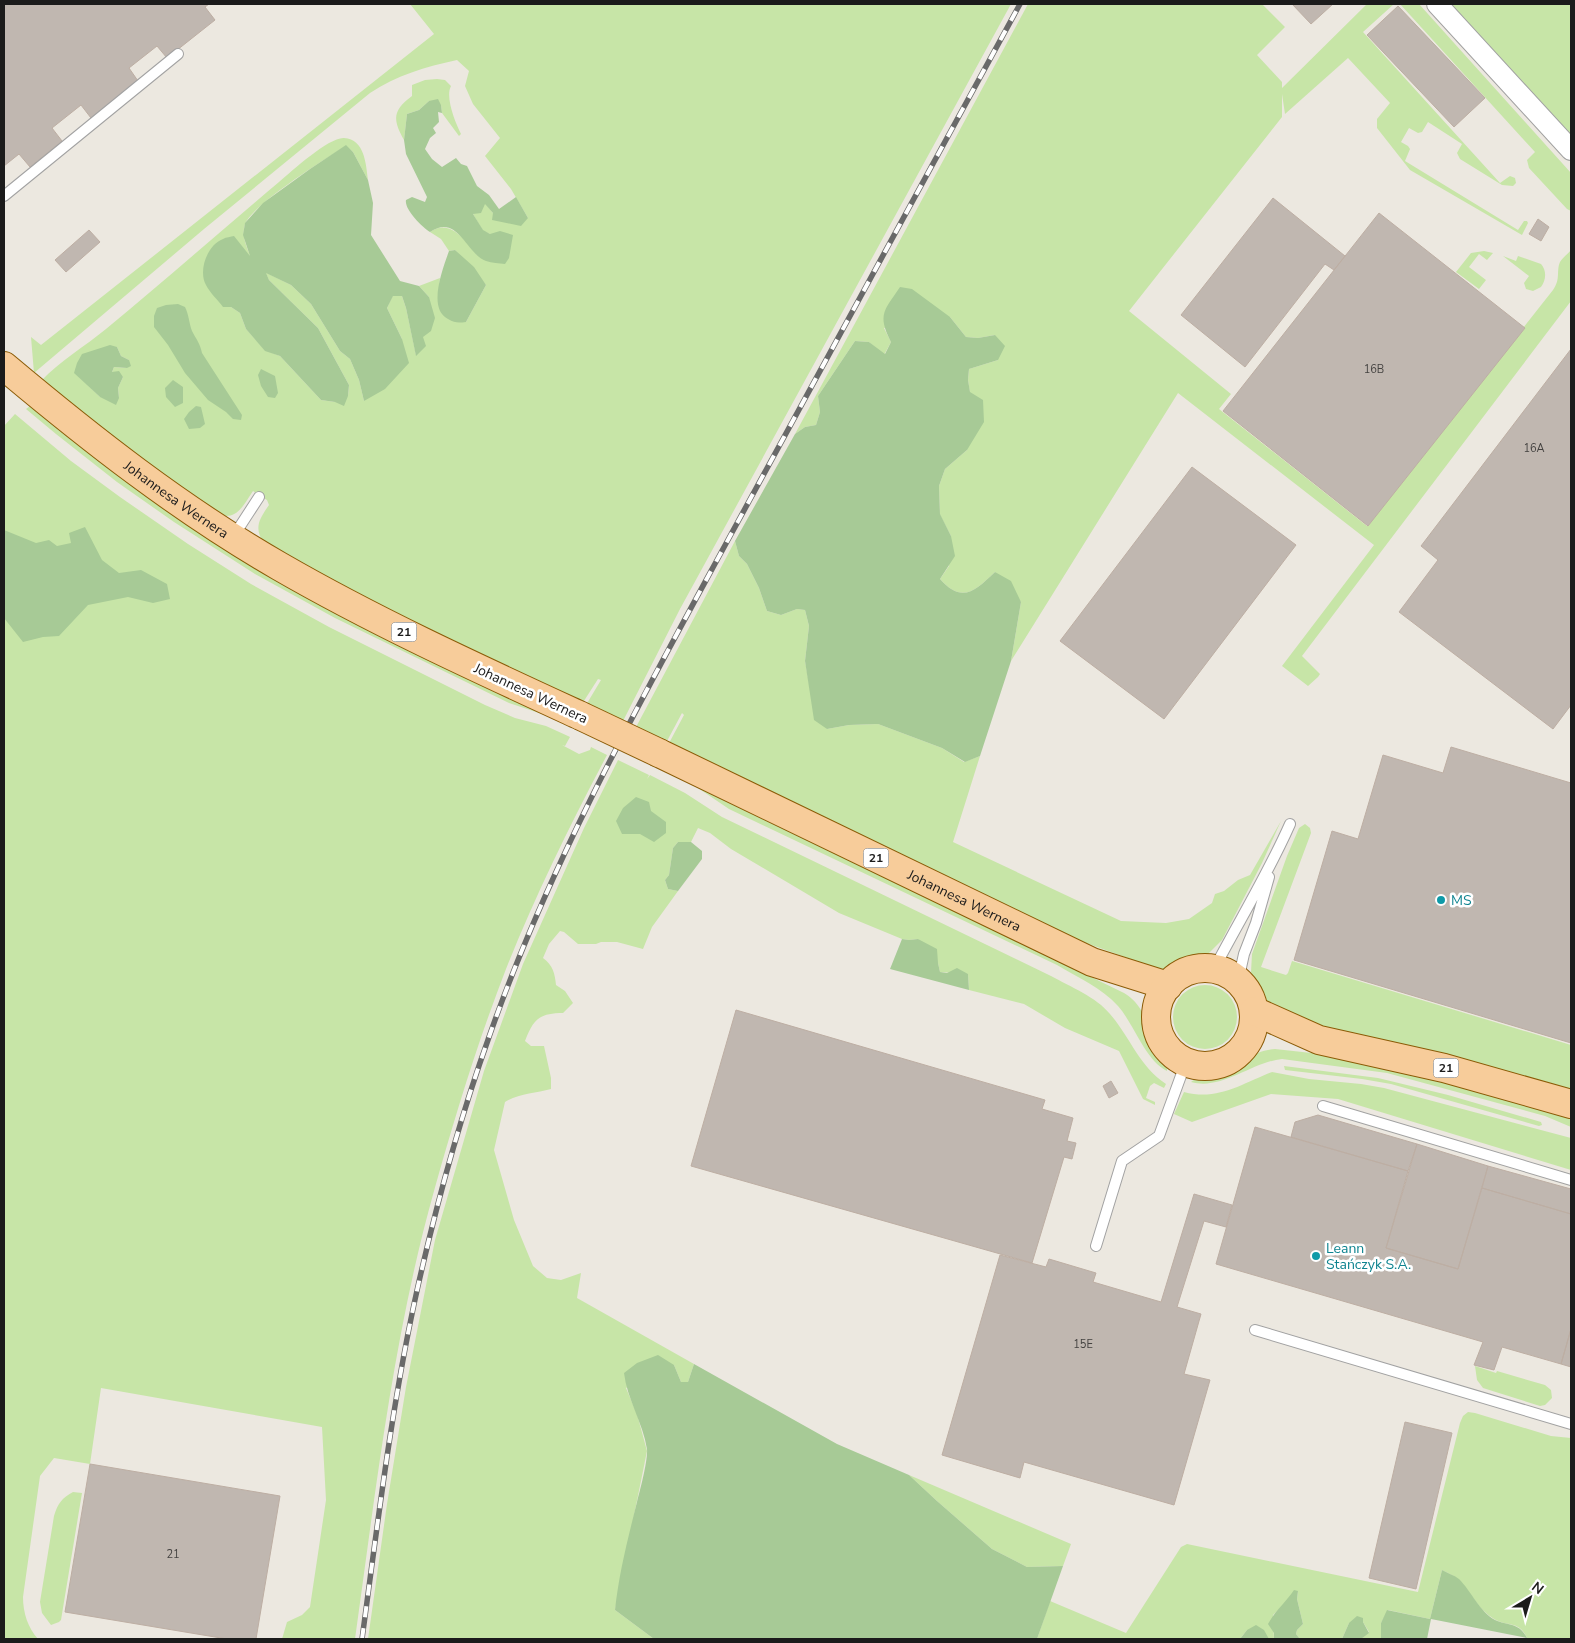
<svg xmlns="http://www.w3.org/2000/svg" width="1575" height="1643" viewBox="0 0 1575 1643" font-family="'Nunito Sans',sans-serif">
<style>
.grass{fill:#c7e5a7;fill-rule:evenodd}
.forest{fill:#a7ca96}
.building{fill:#c0b7b0;stroke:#bdaea3}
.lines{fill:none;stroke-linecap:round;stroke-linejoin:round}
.service-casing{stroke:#a2a2a2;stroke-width:12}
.minor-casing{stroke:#a2a2a2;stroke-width:22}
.primary-casing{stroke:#8b5b06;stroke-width:30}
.service{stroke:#fff;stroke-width:10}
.minor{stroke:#fff;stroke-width:20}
.primary{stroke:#f7cc9a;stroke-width:28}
.rail-casing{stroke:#696969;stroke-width:5.5}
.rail{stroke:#fff;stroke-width:4;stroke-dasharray:11;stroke-linecap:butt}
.primary-bridge-casing{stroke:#8b5b06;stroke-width:30;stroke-linecap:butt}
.primary-bridge{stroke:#f7cc9a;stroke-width:28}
.culture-dot{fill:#0f9aa8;stroke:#fff;stroke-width:2}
.labels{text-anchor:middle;stroke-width:5;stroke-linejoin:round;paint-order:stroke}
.number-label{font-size:11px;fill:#444240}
.shield{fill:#fff;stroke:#5f5f5f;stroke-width:1}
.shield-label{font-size:12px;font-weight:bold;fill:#1b1b1b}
.street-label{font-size:14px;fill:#1b1b1b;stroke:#fff}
.culture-label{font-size:14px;fill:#0d838f;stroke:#fff;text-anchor:start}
</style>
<rect width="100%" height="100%" fill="#ece8e0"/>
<path class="grass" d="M 410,4 L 1011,4 L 680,609 L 622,723 L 586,705 L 601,680 L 598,679 L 582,704 L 363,599 L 264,543 C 253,528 260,518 269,505 L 267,500 L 253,491 C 241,509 236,522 213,513 L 41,381 C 60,361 84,347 106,329 C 164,281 221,231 279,182 C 292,171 329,137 344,138 C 365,139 366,165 368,180 L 353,152 L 346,146 C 325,159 253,204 245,224 C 241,236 247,247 251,258 L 231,307 L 240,313 L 246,329 L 265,350 L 280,356 L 321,400 L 335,402 L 348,396 L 349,385 L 318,328 L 269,280 L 265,272 L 291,285 L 311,304 L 340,351 L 350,359 L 359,380 L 364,401 L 402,339 L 387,308 L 393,295 L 402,296 L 406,308 L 416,355 L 423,337 L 429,297 L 419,286 L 440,278 L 439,287 L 466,322 L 486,285 L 455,250 L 449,251 L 441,239 L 430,232 C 450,218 465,240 477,255 L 490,234 L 483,231 L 473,214 L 485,203 L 493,213 L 493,220 L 528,218 L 511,189 L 485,156 L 500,138 L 473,104 L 465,86 L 469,71 L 457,60 C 425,67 397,75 370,93 L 204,229 L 34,373 L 31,337 L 41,345 L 434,34 ZM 117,347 L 121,356 L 129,360 L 127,368 L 114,367 L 112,372 L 123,377 L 118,388 L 119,398 L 100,397 L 75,373 Z
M 1028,4 L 1262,4 L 1285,27 L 1257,55 L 1282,82 L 1282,88 L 1367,4 L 1394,4 L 1363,32 L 1500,183 L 1510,176 L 1515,178 L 1516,183 L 1513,186 L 1502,185 L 1460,159 L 1457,153 L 1462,144 L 1428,122 L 1422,132 L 1418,133 L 1409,128 L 1401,142 L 1408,146 L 1410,149 L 1405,161 L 1518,230 L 1524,221 L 1527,221 L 1528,223 L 1522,235 L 1410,170 L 1377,128 L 1377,119 L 1390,103 L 1348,58 L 1285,114 L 1282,94 L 1282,117 L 1129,311 L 1231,394 L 1219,409 L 1367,526 L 1553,290 C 1561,279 1556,271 1560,262 C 1563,257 1568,254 1571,250 L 1571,301 L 1302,656 L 1320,674 L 1318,677 L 1308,686 L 1282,666 L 1374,545 L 1178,393 L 1011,661 L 1021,602 L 995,572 C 975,591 962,604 940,579 L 949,566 L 951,536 L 940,515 L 939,486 L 945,469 L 967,450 L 970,393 L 968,380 L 969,369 L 998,360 L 995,335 L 978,338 L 966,337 L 950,317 L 884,328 L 891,342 L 884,355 L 869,342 L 855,341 L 818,396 L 820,412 L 816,425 L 805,427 L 795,434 Z
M 1400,4 L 1419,4 L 1571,173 L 1571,211 L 1567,209 L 1529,168 L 1527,160 L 1535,152 Z
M 1449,4 L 1571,4 L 1571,138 Z
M 437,79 L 445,80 L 451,86 C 445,97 455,122 461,134 L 459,136 L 442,113 L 441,105 L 429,101 L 419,110 L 407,114 L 404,140 C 392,119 393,110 412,96 L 412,85 L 425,80 Z
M 1484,251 L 1493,253 L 1487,260 L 1479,254 L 1469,267 L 1486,280 L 1479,289 L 1456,272 L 1471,253 Z
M 1503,256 L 1516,261 L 1518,256 L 1541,264 C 1547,271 1546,280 1541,287 L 1533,291 L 1526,289 L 1524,283 L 1529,276 Z
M 30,406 L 575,725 L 574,728 L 551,717 L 509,703 L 335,618 L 255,574 L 174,522 L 117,482 L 56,434 L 26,409 Z
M 15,414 L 71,461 L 120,497 L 188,544 L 251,584 L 329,627 L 485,705 L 515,718 L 546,726 L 568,736 L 570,737 L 565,746 L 562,745 L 579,754 L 590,750 L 591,747 L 607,755 C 570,825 535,896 506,969 C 478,1041 455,1116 434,1191 C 393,1337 376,1489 355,1639 L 282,1639 L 287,1622 L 302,1615 L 310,1607 L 326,1500 L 322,1427 L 101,1388 L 90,1464 L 54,1458 L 40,1476 L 23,1597 C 23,1613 28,1628 38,1639 L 4,1639 L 4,426 Z
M 735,541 L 739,556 L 747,564 L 759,588 L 767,611 L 781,615 L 797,609 L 805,610 L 809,626 L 805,661 L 810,689 L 827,729 L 849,725 L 878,724 L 942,748 L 964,762 L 980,756 L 953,842 L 1121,921 L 1166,923 L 1189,919 L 1212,903 L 1215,894 L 1224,891 L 1238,880 L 1250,875 L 1281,821 L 1262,863 L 1222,940 L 1206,956 L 1161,970 L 1075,939 L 668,745 L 684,715 L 682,713 L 666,743 L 635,729 Z
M 618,760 L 649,775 L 647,779 L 650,775 L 685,793 L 722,817 L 1051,976 C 1071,987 1096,997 1110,1014 C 1130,1037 1139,1066 1166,1084 L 1164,1088 L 1154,1083 L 1150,1086 L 1146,1098 L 1155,1102 L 1155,1105 L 1143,1099 L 1119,1051 L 1065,1028 L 1024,1004 L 969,990 L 968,974 L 940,972 L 938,963 L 918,939 L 909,940 L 902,939 L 839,913 L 731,849 L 710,833 L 698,828 L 691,842 L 678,842 L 673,848 L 669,875 L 665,880 L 668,889 L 678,891 L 652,927 L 643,949 L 617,942 L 601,942 L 596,944 L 578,944 L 564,932 L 560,931 L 549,944 L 543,958 C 553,965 555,974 556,985 L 565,991 L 573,1003 L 563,1013 C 539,1013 533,1020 525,1041 L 531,1046 L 544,1046 L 551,1078 L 551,1089 C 536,1093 518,1094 505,1102 L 494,1150 L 514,1220 L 533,1266 L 547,1278 L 561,1280 L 581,1273 L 577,1298 L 694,1364 L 688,1382 L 681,1382 L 674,1365 L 626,1388 L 637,1414 L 647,1451 L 615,1610 L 654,1639 L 368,1639 L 387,1504 L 406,1387 L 435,1240 L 484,1071 L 523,964 L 584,828 Z
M 656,765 L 1124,993 C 1148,1008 1144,1026 1156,1047 C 1161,1055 1168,1060 1167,1071 C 1145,1060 1134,1024 1118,1006 C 1102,988 1077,977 1057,965 L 729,809 L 695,786 L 655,767 Z
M 1305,824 L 1310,828 L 1311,833 L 1261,967 L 1286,975 L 1288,973 L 1292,961 L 1571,1045 L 1571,1093 L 1322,1027 L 1265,1003 L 1254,983 L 1251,972 L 1252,954 L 1287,856 L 1299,828 Z
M1173 1017a32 32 0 1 1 64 0a32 32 0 1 1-64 0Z
M 1275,1049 L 1357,1058 L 1571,1113 L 1571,1127 L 1545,1116 L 1387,1073 L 1282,1059 C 1252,1062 1221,1091 1191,1082 C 1201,1073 1213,1076 1225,1072 C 1245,1065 1250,1051 1275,1049 Z
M 1284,1066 L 1378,1078 L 1448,1095 L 1541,1122 L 1542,1125 L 1539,1126 L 1391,1084 L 1362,1079 L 1285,1070 Z
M 1272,1072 L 1309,1079 L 1361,1084 L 1384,1088 L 1571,1138 L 1571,1170 L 1338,1099 L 1271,1094 L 1192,1122 L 1174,1114 L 1184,1092 C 1218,1101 1241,1084 1272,1072 Z
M 1475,1366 L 1496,1373 L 1497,1371 L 1545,1385 L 1551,1390 L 1552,1398 L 1545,1405 L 1540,1406 L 1483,1388 L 1477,1380 Z
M 1468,1412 L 1475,1413 L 1551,1436 L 1571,1438 L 1571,1639 L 1527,1638 C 1519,1620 1507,1627 1494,1619 C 1479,1610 1471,1593 1459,1580 C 1455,1576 1448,1573 1442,1570 L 1430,1619 L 1388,1610 L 1381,1623 L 1381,1639 L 1361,1639 L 1369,1632 L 1363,1622 L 1349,1623 L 1342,1639 L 1300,1639 L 1296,1634 L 1297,1630 L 1303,1624 L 1297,1599 L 1298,1591 L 1273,1615 L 1274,1639 L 1269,1639 L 1268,1638 L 1247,1630 L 1240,1639 L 1037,1639 L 1050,1601 L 1126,1633 L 1181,1547 L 1187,1544 L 1418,1592 L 1460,1423 L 1463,1416 Z
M 909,1475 L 1071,1544 L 1063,1566 L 1027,1567 L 992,1549 L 937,1501 Z
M 73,1492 L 82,1493 L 61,1620 L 59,1622 L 51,1625 L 42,1613 L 40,1602 L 54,1516 C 58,1503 62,1498 73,1492 Z"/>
<path class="forest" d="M 438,99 L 441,105 L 442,113 L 438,112 L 439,122 L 433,128 L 436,133 L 430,138 L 425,149 L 432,159 L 442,167 L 456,158 L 461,164 L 467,166 L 477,186 L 489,195 L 499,209 L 516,197 L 528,218 L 521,226 L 492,220 L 493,213 L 485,204 L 481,213 L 473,214 L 483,230 L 490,234 L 500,231 L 513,235 L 509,258 L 505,264 C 499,263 492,263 486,261 C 466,254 458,213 430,232 C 422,227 404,209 406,200 L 412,197 L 425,202 L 427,197 L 406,154 L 404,140 L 407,114 L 419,110 L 429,101 Z
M 346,145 L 353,152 L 368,180 L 373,203 L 371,235 L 400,281 L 419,286 L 429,297 L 435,318 L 431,331 L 423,337 L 426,346 L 416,356 L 406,308 L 402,296 L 393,296 L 387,308 L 402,339 L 409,363 L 385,389 L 364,401 L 359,380 L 350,359 L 340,351 L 311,304 L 291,285 L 266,273 L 269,280 L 318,328 L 349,385 L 348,396 L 344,406 L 335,402 L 321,400 L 280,356 L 265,351 L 246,329 L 240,313 L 231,307 L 223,307 C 218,300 210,293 206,285 C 198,271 207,245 223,239 C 226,237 231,237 234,236 L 250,256 L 243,235 L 245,223 L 263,203 L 310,169 Z
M 455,250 L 474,267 L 486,285 L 466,322 C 458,323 455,323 448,319 C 427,309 443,268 449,251 Z
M 900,287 L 912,289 L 950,317 L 966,337 L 978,338 L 995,335 L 1005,346 L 998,360 L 969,369 L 968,380 L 970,392 L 983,400 L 984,422 L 967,450 L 945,469 L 939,486 L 940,514 L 951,536 L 955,556 L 940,579 C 962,604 975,591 995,572 L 1011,581 L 1021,602 L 1011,661 L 980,756 L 965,762 L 942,748 L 878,724 L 849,725 L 827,729 L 814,720 L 805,661 L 809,626 L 805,610 L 797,609 L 781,615 L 767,611 L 759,588 L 747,564 L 739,556 L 735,541 L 795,434 L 805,427 L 816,425 L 820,412 L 818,396 L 855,341 L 869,342 L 885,354 L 891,342 C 877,314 884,311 900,287 Z
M 178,304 L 185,307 C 189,315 189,323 192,331 C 196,339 200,343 202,353 L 242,415 L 241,420 L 233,419 L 226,412 L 208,400 L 185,373 L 168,345 L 154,327 L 154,316 L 157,308 L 166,305 Z
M 110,345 L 117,347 L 121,356 L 129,360 L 131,366 L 127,368 L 114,367 L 112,372 L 119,371 L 123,377 L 118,388 L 119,398 L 116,405 L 100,397 L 74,373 L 77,363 L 82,354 Z
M 261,369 L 275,376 L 278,393 L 275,398 L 268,397 L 261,386 L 258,375 Z
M 173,380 L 183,387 L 183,403 L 175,407 L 166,397 L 165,388 Z
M 196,406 L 201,407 L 205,424 L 200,428 L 189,429 L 184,419 L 189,412 Z
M 85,527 L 102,560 L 119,573 L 141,570 L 167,584 L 170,599 L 153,603 L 128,597 L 88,605 L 59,636 L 43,637 L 23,642 L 4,618 L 4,530 L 36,543 L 49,540 L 57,546 L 71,543 L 69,533 Z
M 636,797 L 649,802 L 651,811 L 666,822 L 666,833 L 654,842 L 640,834 L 622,834 L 616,821 L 623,808 Z
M 678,842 L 691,842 L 702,851 L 702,859 L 678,891 L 668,889 L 665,880 L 669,875 L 673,848 Z
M 902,939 L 909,940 L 918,939 L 937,949 L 938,963 L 940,972 L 947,973 L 957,968 L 968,974 L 969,990 L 890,969 Z
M 658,1355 L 674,1365 L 681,1382 L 688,1382 L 694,1364 L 837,1444 L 909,1475 L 937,1501 L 992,1549 L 1027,1567 L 1063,1566 L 1037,1639 L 654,1639 L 615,1610 C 619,1573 628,1538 637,1502 C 640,1490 648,1461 647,1449 C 643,1423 627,1399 624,1373 L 637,1363 Z
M 1442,1570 C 1447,1573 1454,1575 1459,1579 C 1472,1592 1479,1611 1495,1620 C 1508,1626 1519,1622 1527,1638 L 1431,1619 L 1427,1639 L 1381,1639 L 1381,1623 L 1387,1610 L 1430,1619 Z
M 1294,1590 L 1298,1591 L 1297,1599 L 1303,1624 L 1297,1630 L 1296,1634 L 1300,1639 L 1274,1639 L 1274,1633 L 1268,1624 C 1275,1611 1286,1602 1294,1590 Z
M 1357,1616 L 1363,1618 L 1363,1622 L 1369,1633 L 1361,1639 L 1342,1639 L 1349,1623 Z
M 1256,1625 L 1264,1630 L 1269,1639 L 1240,1639 L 1247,1630 Z"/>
<path class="building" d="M 4,4 L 209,4 L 205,7 L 215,20 L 167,58 L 157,46 L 129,68 L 138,81 L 91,118 L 81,105 L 52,128 L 62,141 L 30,167 L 19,154 L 4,166 Z
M 1292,4 L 1333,4 L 1311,24 Z
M 1398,6 L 1485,98 L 1454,127 L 1367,35 Z
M 1273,198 L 1345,256 L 1334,270 L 1325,264 L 1245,367 L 1181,315 Z
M 1379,213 L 1525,328 L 1368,526 L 1223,411 Z
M 1538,219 L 1549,227 L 1541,241 L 1529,234 Z
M 89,230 L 100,242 L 66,272 L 55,260 Z
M 1571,349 L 1571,705 L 1553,729 L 1399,612 L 1438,560 L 1421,546 Z
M 1192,467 L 1296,545 L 1164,719 L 1060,641 Z
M 1451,747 L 1571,783 L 1571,1043 L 1294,960 L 1332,831 L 1358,839 L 1383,755 L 1443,773 Z
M 736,1010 L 1045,1100 L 1042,1109 L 1073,1118 L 1067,1141 L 1076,1143 L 1072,1159 L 1064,1157 L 1032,1263 L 691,1166 Z
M 1111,1081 L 1118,1093 L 1109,1098 L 1103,1086 Z
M 1318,1115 L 1417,1144 L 1408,1171 L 1291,1137 L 1295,1122 Z
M 1255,1127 L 1408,1171 L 1386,1248 L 1458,1269 L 1482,1188 L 1571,1214 L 1571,1329 L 1561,1364 L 1502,1347 L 1494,1370 L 1474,1365 L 1483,1342 L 1216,1264 Z
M 1417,1144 L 1488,1166 L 1458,1269 L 1386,1248 Z
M 1488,1166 L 1571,1189 L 1571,1214 L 1482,1188 Z
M 1194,1194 L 1232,1205 L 1226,1227 L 1204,1221 L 1177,1307 L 1201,1314 L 1184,1374 L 1210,1380 L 1174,1505 L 1024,1462 L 1020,1478 L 942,1455 L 1000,1255 L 1046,1267 L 1049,1259 L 1096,1273 L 1093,1282 L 1161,1302 Z
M 1571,1329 L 1571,1367 L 1561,1364 Z
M 1405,1422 L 1452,1433 L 1416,1589 L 1369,1578 Z
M 90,1464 L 280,1496 L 256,1639 L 227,1639 L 65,1612 Z"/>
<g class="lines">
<defs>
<path id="service" d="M 4,196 L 178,54
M 233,537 L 259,497
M 1214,969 C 1239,921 1268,874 1290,824
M 1238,981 L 1244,954 L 1256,923 L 1269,877
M 1323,1106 L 1571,1180
M 1096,1246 L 1122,1161 L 1159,1136 L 1186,1062
M 1255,1330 L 1571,1424"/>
<path id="minor" d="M 1437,4 L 1571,150"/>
<g id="primary">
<path id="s1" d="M 4,366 C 91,439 180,509 279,566 C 376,622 479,669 581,716"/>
<path id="s2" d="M 659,753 L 1092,962 L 1168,986"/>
<circle cx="1205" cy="1017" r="49"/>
<path d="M 1254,1011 L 1319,1040 L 1444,1068 L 1571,1104"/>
</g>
</defs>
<use href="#service" class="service-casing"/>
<use href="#minor" class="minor-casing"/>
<use href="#primary" class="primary-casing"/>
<use href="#service" class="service"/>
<use href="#minor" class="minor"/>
<use href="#primary" class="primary"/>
<defs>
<path id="rail" d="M 362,1639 C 378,1521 392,1402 418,1286 C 437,1202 460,1118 489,1037 C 550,862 641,700 729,538 C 826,360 923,182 1020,4"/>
</defs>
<use href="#rail" class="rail-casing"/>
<use href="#rail" class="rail"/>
<defs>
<path id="primary-bridge" d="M 581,716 L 659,753"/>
</defs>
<use href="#primary-bridge" class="primary-bridge-casing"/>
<use href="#primary-bridge" class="primary-bridge"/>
</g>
<g class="culture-dot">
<circle cx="1441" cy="900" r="5"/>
<circle cx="1316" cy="1256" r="5"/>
</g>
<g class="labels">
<g class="number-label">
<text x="1374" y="373">16B</text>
<text x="1534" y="452">16A</text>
<text x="1083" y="1348">15E</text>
<text x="173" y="1558">21</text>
</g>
<g class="shield">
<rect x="391.5" y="622.5" width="25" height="19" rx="4"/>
<rect x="863.5" y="848.5" width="25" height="19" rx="4"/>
<rect x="1433.5" y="1058.5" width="25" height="19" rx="4"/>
</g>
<g class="shield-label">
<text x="404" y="636">21</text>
<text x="876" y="862">21</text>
<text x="1446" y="1072">21</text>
</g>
<g class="street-label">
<text dy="5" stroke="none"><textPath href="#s1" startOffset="218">Johannesa Wernera</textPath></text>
<text transform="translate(531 693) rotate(25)" y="5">Johannesa Wernera</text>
<text dy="5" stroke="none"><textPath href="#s2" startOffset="339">Johannesa Wernera</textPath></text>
</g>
<g class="culture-label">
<text x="1451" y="905">MS</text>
<text x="1326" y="1253">Leann<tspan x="1326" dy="16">Stańczyk S.A.</tspan></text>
</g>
</g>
<rect width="1575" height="1643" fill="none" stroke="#1b1b1b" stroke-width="10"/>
<g transform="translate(1530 1598) rotate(38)" stroke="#ffffff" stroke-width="4" paint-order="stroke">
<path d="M0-4L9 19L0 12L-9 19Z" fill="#1b1b1b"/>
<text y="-8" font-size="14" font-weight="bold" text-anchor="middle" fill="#1b1b1b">N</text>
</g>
</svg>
